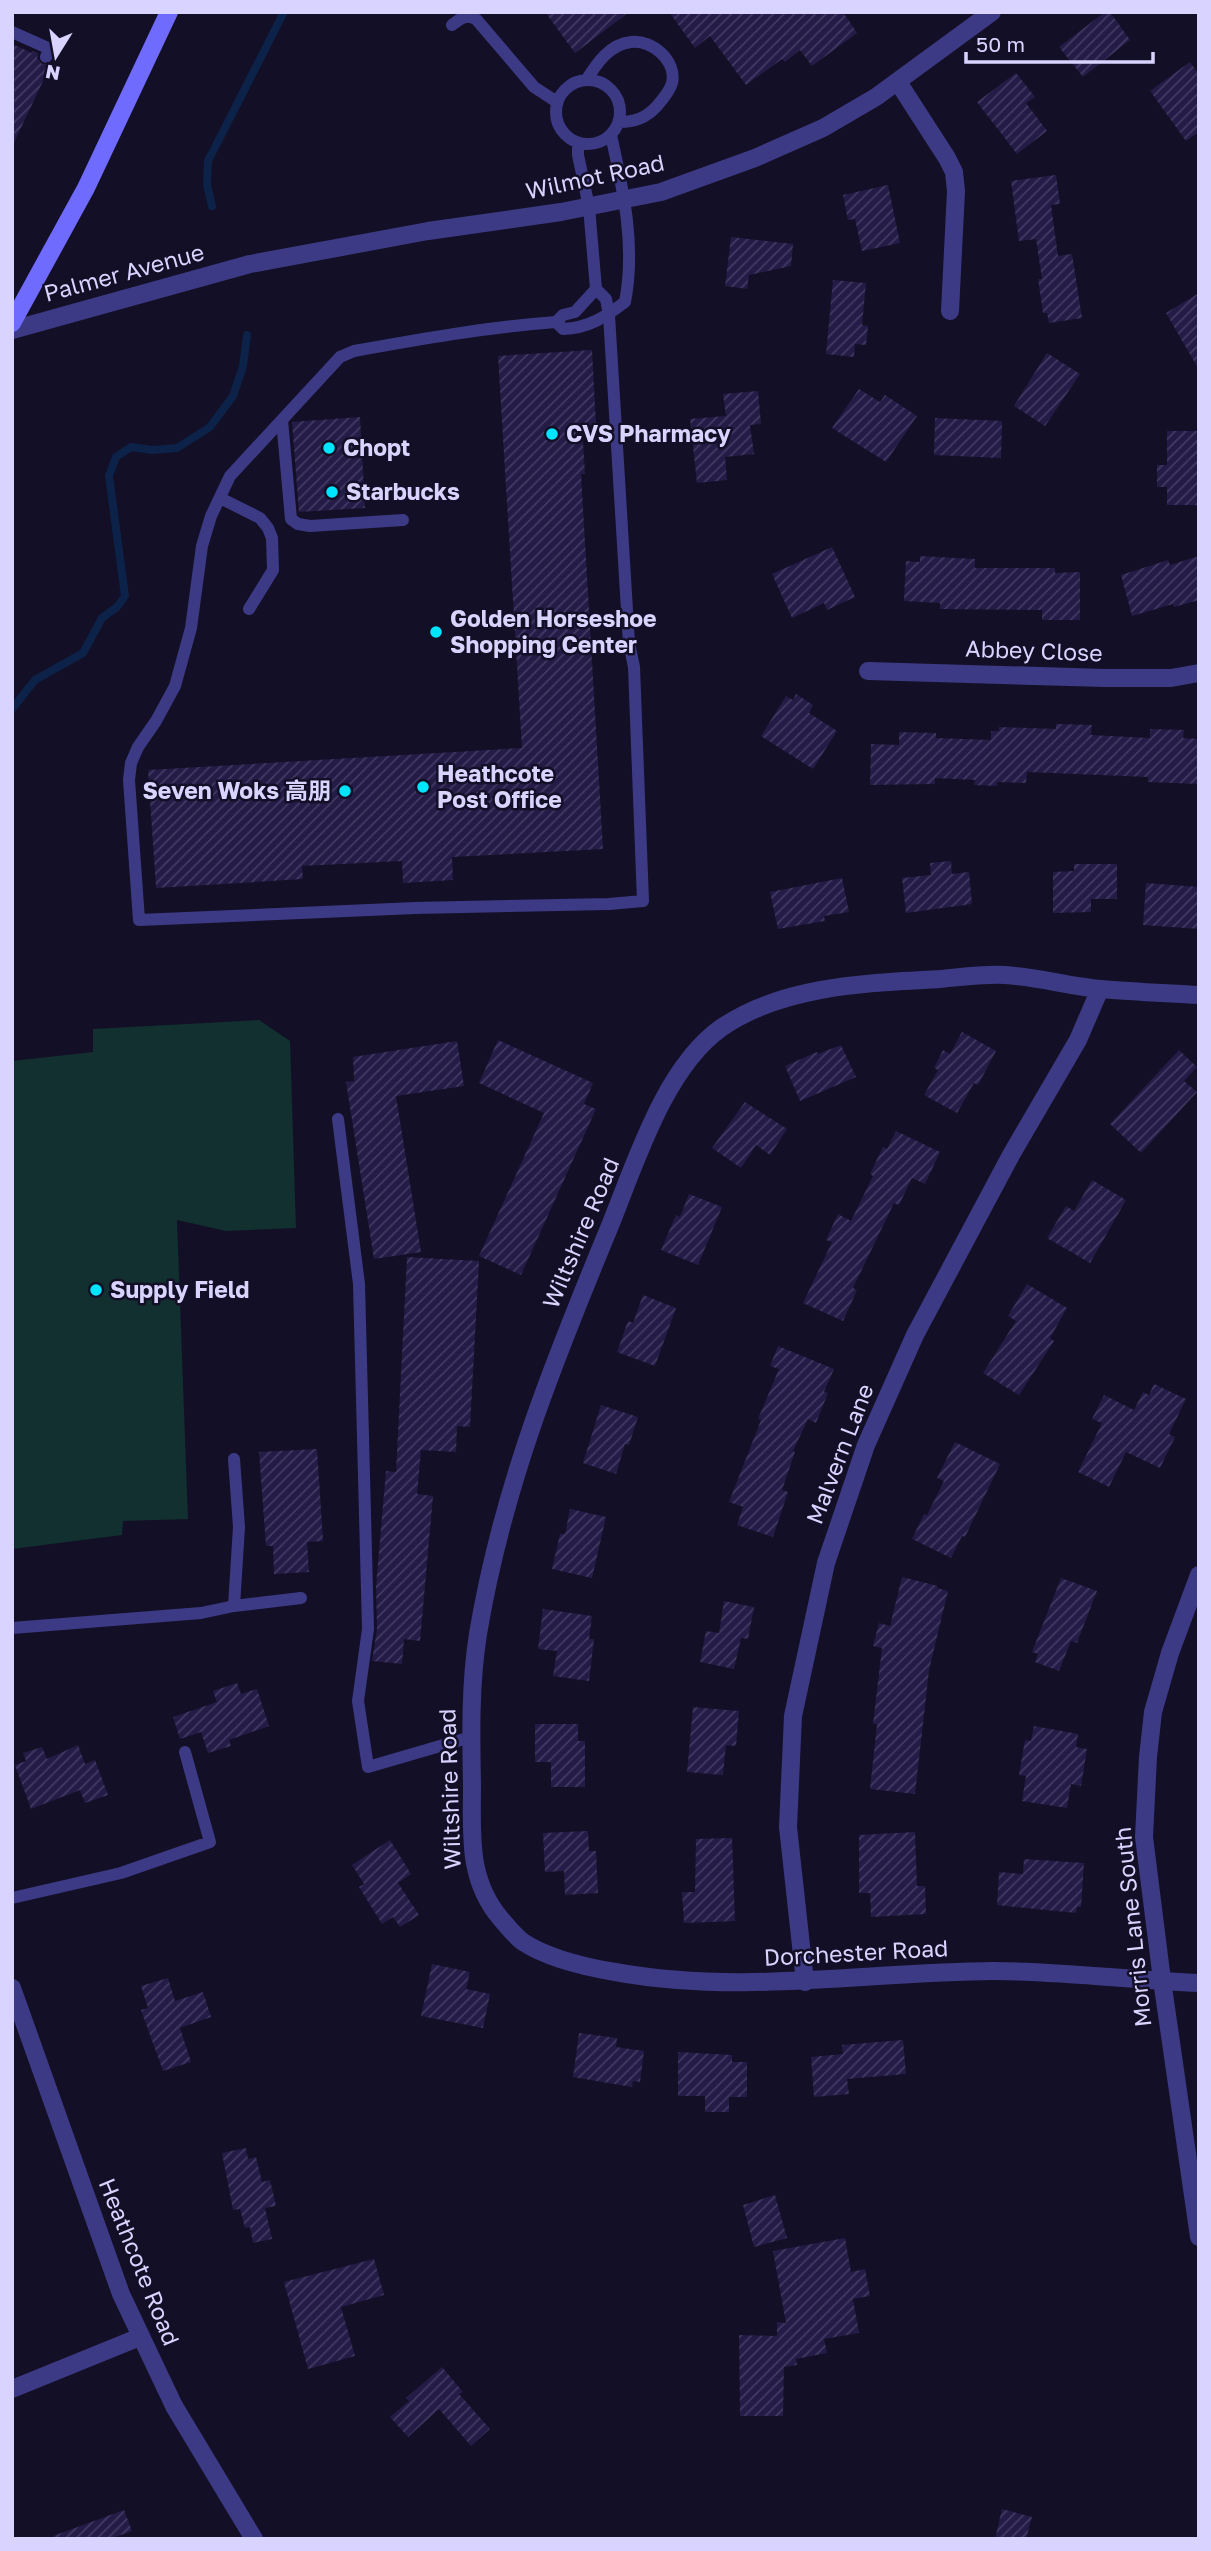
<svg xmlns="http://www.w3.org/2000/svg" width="1211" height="2551" viewBox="0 0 1211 2551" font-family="'Golos Text','Noto Sans SC',sans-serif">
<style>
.garden{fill:#12302f}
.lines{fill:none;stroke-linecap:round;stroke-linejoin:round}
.stream{stroke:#0c2248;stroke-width:8}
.building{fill:url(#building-hatch)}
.service{stroke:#3d3a85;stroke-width:12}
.minor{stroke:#3d3a85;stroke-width:18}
.tertiary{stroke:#3d3a85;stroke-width:18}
.secondary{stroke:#6f6bff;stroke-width:18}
.poi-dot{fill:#00e5ff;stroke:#130f26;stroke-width:2.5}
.labels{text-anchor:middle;stroke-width:5;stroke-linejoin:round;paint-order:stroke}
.street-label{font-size:23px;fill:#d9d4ff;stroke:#130f26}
.poi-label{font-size:23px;font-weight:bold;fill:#d9d4ff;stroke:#130f26;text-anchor:start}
</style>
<defs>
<pattern id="building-hatch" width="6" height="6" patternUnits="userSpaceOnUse" patternTransform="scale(1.75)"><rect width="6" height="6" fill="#241b47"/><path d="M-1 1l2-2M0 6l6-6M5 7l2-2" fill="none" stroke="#433b63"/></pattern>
</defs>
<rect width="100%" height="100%" fill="#130f26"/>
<path class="garden" d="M 259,1020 L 290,1041 L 296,1228 L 226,1231 L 177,1220 L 188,1519 L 123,1521 L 122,1535 L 12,1549 L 12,1061 L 93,1052 L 93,1029 Z"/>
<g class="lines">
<path class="stream" d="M 212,206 L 207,185 L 208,161 L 284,12
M 12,709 L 35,680 L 83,653 L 102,618 L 117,607 L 125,596 L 109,476 L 116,457 L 131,447 L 152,450 L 177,448 L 210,427 L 233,396 L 243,366 L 247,335"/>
</g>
<path class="building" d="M 545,12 L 629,12 L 575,53 Z
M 669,12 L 843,12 L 857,33 L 812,66 L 800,50 L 785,62 L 782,59 L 746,85 L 710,36 L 695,48 Z
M 1105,12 L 1110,12 L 1130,40 L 1083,77 L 1059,47 Z
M 12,44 L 32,53 L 33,51 L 38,53 L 37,58 L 42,64 L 51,64 L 12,147 Z
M 1190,62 L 1199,74 L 1199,132 L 1186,141 L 1150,91 Z
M 1016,73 L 1035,97 L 1026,103 L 1047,131 L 1017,154 L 977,102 Z
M 1056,175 L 1060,204 L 1051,205 L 1058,256 L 1072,254 L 1082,318 L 1049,323 L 1047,313 L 1043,313 L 1038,279 L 1042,279 L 1036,239 L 1019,241 L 1011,181 Z
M 888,185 L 900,243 L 862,251 L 855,219 L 848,220 L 843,195 Z
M 731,237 L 793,244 L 791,266 L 749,275 L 747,289 L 725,286 Z
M 833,280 L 866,283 L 862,325 L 868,326 L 866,345 L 855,344 L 854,357 L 826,354 Z
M 1199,293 L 1199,370 L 1166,313 Z
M 592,350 L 596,425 L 582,426 L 585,474 L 581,474 L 603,849 L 452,857 L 453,880 L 403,883 L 402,861 L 302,866 L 303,879 L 156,888 L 148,770 L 522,748 L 498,356 Z
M 1047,353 L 1080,374 L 1045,426 L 1014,406 Z
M 859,389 L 880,402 L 885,395 L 917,416 L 886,462 L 832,428 Z
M 758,391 L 761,424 L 750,425 L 754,454 L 725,457 L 727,480 L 697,483 L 690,419 L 726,416 L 723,394 Z
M 360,417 L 365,508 L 299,512 L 292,422 Z
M 935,418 L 1002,421 L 1001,458 L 934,455 Z
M 1167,431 L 1199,431 L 1199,505 L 1167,505 L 1167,487 L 1157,487 L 1157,465 L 1167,465 Z
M 832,547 L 855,597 L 827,610 L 824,603 L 792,618 L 772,574 Z
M 920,556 L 975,559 L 975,568 L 1055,568 L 1055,573 L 1080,572 L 1080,620 L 1042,620 L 1042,610 L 940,609 L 940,603 L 904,601 L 906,561 L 920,562 Z
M 1199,556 L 1199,600 L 1174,607 L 1173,604 L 1132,616 L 1121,575 L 1168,560 L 1170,565 Z
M 796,694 L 813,705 L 809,713 L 837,731 L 813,769 L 761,736 L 786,696 L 793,700 Z
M 1056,724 L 1092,725 L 1091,735 L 1150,738 L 1150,729 L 1184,730 L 1183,738 L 1199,739 L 1199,784 L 1148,782 L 1148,777 L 1027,772 L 1026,783 L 997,782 L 997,786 L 974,785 L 975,780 L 935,778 L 935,784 L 870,785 L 871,744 L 899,745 L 899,732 L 936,733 L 936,738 L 991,740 L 991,731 L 999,731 L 999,727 L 1056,729 Z
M 951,861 L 952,874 L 969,872 L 972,904 L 906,913 L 902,878 L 931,875 L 930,863 Z
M 1074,864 L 1117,864 L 1117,899 L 1091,899 L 1091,912 L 1053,913 L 1053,872 L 1074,871 Z
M 842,878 L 849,912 L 824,916 L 825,921 L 778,929 L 770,892 Z
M 1146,883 L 1199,887 L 1199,929 L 1143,925 Z
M 962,1032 L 996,1051 L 978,1085 L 974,1083 L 957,1113 L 924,1095 L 938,1070 L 934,1068 L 943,1050 L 950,1054 Z
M 498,1040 L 593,1083 L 584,1104 L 596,1109 L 521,1275 L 479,1256 L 544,1113 L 479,1083 Z
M 457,1041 L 464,1086 L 396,1096 L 421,1252 L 374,1259 L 346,1082 L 354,1081 L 353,1057 Z
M 841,1045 L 856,1077 L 800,1101 L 785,1066 L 817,1052 L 818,1054 Z
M 1179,1050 L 1197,1067 L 1184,1081 L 1197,1092 L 1141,1153 L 1110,1124 Z
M 745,1102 L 787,1129 L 770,1155 L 756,1145 L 741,1168 L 712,1148 Z
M 896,1131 L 940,1152 L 925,1184 L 912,1178 L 899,1205 L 894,1203 L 853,1288 L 857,1290 L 843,1321 L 803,1303 L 832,1242 L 826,1240 L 838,1214 L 851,1221 L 873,1176 L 870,1174 L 883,1147 L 887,1149 Z
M 1092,1180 L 1126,1200 L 1090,1263 L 1047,1238 L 1066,1206 L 1074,1211 Z
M 689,1194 L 722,1207 L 698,1265 L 661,1250 L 676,1215 L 680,1217 Z
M 407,1257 L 479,1261 L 470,1427 L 457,1426 L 456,1452 L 421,1450 L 417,1494 L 433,1496 L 420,1641 L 404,1639 L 402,1664 L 372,1661 L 377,1629 L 376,1586 L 386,1471 L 396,1472 Z
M 1027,1284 L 1067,1308 L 1050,1338 L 1054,1341 L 1019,1395 L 983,1373 L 1016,1321 L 1008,1316 Z
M 643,1295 L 676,1308 L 655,1366 L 617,1352 L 628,1321 L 633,1323 Z
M 778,1346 L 834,1369 L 824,1392 L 828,1393 L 816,1423 L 808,1419 L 793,1451 L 795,1452 L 782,1490 L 788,1492 L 773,1537 L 737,1525 L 743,1507 L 729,1502 L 761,1420 L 758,1419 L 779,1369 L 770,1366 Z
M 1154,1384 L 1186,1399 L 1169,1434 L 1175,1437 L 1160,1468 L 1126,1452 L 1109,1487 L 1078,1472 L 1102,1423 L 1092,1419 L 1104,1395 L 1134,1410 L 1143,1392 L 1149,1395 Z
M 601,1405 L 638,1417 L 629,1445 L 625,1444 L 616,1474 L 583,1463 Z
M 955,1442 L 1000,1464 L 965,1537 L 962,1536 L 951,1558 L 912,1539 L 924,1514 L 927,1515 L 944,1481 L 937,1478 Z
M 317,1449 L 323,1541 L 307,1542 L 309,1572 L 274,1574 L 273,1546 L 266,1546 L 259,1452 Z
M 570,1509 L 606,1517 L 592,1578 L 552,1569 L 560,1534 L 565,1534 Z
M 902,1577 L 938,1586 L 937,1588 L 948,1591 L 929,1670 L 915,1794 L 870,1789 L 877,1724 L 873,1724 L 882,1648 L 873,1646 L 879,1623 L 890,1626 Z
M 1061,1578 L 1097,1591 L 1077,1643 L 1071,1641 L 1059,1671 L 1035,1662 L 1038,1654 L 1032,1652 Z
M 724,1601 L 754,1607 L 748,1639 L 741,1638 L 734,1669 L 700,1662 L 706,1631 L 719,1633 Z
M 543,1609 L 592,1616 L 589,1639 L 594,1639 L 589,1681 L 553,1676 L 557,1651 L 538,1649 Z
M 237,1683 L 241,1694 L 257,1689 L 269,1726 L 229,1740 L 231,1746 L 208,1753 L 201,1732 L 180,1739 L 173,1717 L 217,1702 L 213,1691 Z
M 693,1707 L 739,1711 L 736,1746 L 726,1745 L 723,1775 L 687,1772 Z
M 535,1724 L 578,1724 L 578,1741 L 585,1741 L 585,1787 L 551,1787 L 551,1762 L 535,1762 Z
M 1034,1726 L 1078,1734 L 1076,1747 L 1087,1749 L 1081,1786 L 1071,1784 L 1067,1808 L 1022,1801 L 1026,1776 L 1019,1775 L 1025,1740 L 1031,1741 Z
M 78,1745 L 85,1764 L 95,1760 L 108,1795 L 85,1803 L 80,1790 L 31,1809 L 15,1765 L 26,1761 L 23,1753 L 42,1747 L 47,1759 Z
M 588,1831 L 589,1851 L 596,1851 L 598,1893 L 565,1895 L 564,1871 L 545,1872 L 543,1833 Z
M 915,1832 L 917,1886 L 925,1886 L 926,1914 L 871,1917 L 870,1893 L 859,1893 L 859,1835 Z
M 732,1838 L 735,1921 L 684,1923 L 682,1892 L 695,1892 L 696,1839 Z
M 390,1840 L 411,1874 L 398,1883 L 419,1915 L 400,1927 L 393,1917 L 382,1924 L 359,1887 L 364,1884 L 352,1865 Z
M 1024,1859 L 1084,1863 L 1081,1907 L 1077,1907 L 1076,1913 L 997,1905 L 999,1872 L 1023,1874 Z
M 432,1964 L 470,1972 L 466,1989 L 490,1994 L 483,2028 L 421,2016 Z
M 168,1978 L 175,2001 L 203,1992 L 211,2017 L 180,2028 L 191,2062 L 163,2071 L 141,2010 L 148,2008 L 141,1986 Z
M 579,2033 L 617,2038 L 616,2047 L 644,2051 L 640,2082 L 633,2081 L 632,2087 L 573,2077 Z
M 903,2040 L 906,2074 L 847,2079 L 849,2094 L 814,2097 L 811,2057 L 843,2054 L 842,2045 Z
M 678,2052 L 732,2055 L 732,2062 L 747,2062 L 747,2097 L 729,2097 L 729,2112 L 705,2112 L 705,2096 L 678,2096 Z
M 246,2148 L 248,2159 L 256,2157 L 262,2182 L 270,2180 L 276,2206 L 265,2208 L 272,2239 L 253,2243 L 250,2227 L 245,2228 L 240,2209 L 233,2210 L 222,2153 Z
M 775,2195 L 787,2238 L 754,2247 L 743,2205 Z
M 845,2238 L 851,2272 L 865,2269 L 870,2296 L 853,2299 L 859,2333 L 824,2339 L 827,2353 L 796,2359 L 797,2365 L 784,2367 L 783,2416 L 740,2416 L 739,2335 L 777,2336 L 777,2322 L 786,2323 L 773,2251 Z
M 374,2259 L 384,2295 L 341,2307 L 355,2356 L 308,2369 L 284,2282 Z
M 442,2367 L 463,2392 L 459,2394 L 490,2429 L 471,2446 L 439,2409 L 408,2437 L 390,2417 L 409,2401 L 406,2398 Z
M 1002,2509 L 1032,2517 L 1026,2539 L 995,2539 Z
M 124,2510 L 132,2531 L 110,2539 L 53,2539 L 53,2536 Z"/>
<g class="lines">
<path class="service" d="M 452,25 C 461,18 466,14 476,19 L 534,87 L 557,102
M 12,32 L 50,49 L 46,57
M 587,79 C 597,63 610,44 631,42 C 652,39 677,61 672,83 C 670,91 663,99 657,106 C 646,118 635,122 619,122
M556 112a32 32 0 1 1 64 0a32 32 0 1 1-64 0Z
M 578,143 L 578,155 L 589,207 L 596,289 L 606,299 L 609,315 L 629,643 L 634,667 L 643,901 L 609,904 L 415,908 L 139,920 L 129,780 L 131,763 L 138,747 L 156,721 L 175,686 L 191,628 L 202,546 L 211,516 L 230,476 L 340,357 L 354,351 C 421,339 488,327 556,322 L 563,315 L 575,312 L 596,289
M 556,322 L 563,329 C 589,328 605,317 625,302 C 636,245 623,190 611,135
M 282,420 L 291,519 L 298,524 L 310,526 L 403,520
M 220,498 L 260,518 L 268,528 L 272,538 L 273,570 L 249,609
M 338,1119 L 359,1284 L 368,1629 L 358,1701 L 368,1767 L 471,1737
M 234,1606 L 239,1527 L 234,1459
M 12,1628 L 201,1613 L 234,1606 L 301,1598
M 12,1898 L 121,1873 L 210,1842 L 185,1752"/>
<path class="minor" d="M 898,82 L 947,158 L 954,172 L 956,191 L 950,311
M 868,671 L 1105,678 L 1171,678 L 1199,673
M 1199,995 C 1166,993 1134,992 1101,989 C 1069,986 1037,977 1005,975 C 984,974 961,977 940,979 C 868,983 783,985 721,1028 C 663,1069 634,1168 607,1233 C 552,1366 502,1490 478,1634 C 470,1684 471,1735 472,1785 C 472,1834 467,1879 501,1919 C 507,1926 515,1936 523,1942 C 549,1959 585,1967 615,1972 C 741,1995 867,1972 993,1971 C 1062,1971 1130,1980 1199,1983
M 1162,1980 L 1144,1837 L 1148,1757 L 1153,1712 L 1170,1653 L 1199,1575
M 805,1982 L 788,1827 L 793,1716 L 826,1563 L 866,1445 L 915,1335 L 1011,1155 L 1078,1040 L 1100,989
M 12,2389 L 140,2337"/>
<path class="tertiary" d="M 12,330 L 250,264 L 428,231 L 561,212 L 661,192 L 755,158 L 823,128 L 876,97 L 992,12
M 1162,1980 L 1199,2237
M 12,1988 L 121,2294 L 174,2406 L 254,2539"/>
<path class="secondary" d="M 12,323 L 86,188 L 169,12"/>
</g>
<g class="poi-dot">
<circle cx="552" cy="434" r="7"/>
<circle cx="329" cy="448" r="7"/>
<circle cx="332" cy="492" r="7"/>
<circle cx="436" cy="632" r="7"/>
<circle cx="423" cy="787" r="7"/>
<circle cx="345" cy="791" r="7"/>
<circle cx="96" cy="1290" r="7"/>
</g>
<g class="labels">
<g class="street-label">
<text transform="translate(595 177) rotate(-12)" y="8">Wilmot Road</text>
<text transform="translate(124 273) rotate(-15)" y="8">Palmer Avenue</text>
<text transform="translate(1034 651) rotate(2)" y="8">Abbey Close</text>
<text transform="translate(581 1233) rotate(-67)" y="8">Wiltshire Road</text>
<text transform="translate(840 1454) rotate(-69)" y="8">Malvern Lane</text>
<text transform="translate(450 1789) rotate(-92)" y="8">Wiltshire Road</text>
<text transform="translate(1133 1927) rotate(-96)" y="8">Morris Lane South</text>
<text transform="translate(856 1953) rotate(-3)" y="8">Dorchester Road</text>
<text transform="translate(139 2262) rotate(68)" y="8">Heathcote Road</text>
</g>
<g class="poi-label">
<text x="566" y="442">CVS Pharmacy</text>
<text x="343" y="456">Chopt</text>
<text x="346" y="500">Starbucks</text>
<text x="450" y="627">Golden Horseshoe<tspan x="450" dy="26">Shopping Center</tspan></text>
<text x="437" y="782">Heathcote<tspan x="437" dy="26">Post Office</tspan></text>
<text x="331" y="799" text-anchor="end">Seven Woks 高朋</text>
<text x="110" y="1298">Supply Field</text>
</g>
</g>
<rect width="1211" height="2551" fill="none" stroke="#d9d4ff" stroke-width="28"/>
<g transform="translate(56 56) rotate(191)" stroke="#130f26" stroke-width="5" paint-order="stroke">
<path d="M0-5L12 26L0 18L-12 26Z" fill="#d9d4ff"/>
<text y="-10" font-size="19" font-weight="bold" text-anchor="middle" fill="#d9d4ff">N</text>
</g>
<path d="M966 52v10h187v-10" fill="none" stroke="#d9d4ff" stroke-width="3.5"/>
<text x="976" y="52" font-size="21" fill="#d9d4ff" stroke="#130f26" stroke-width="5" paint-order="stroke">50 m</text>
</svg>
